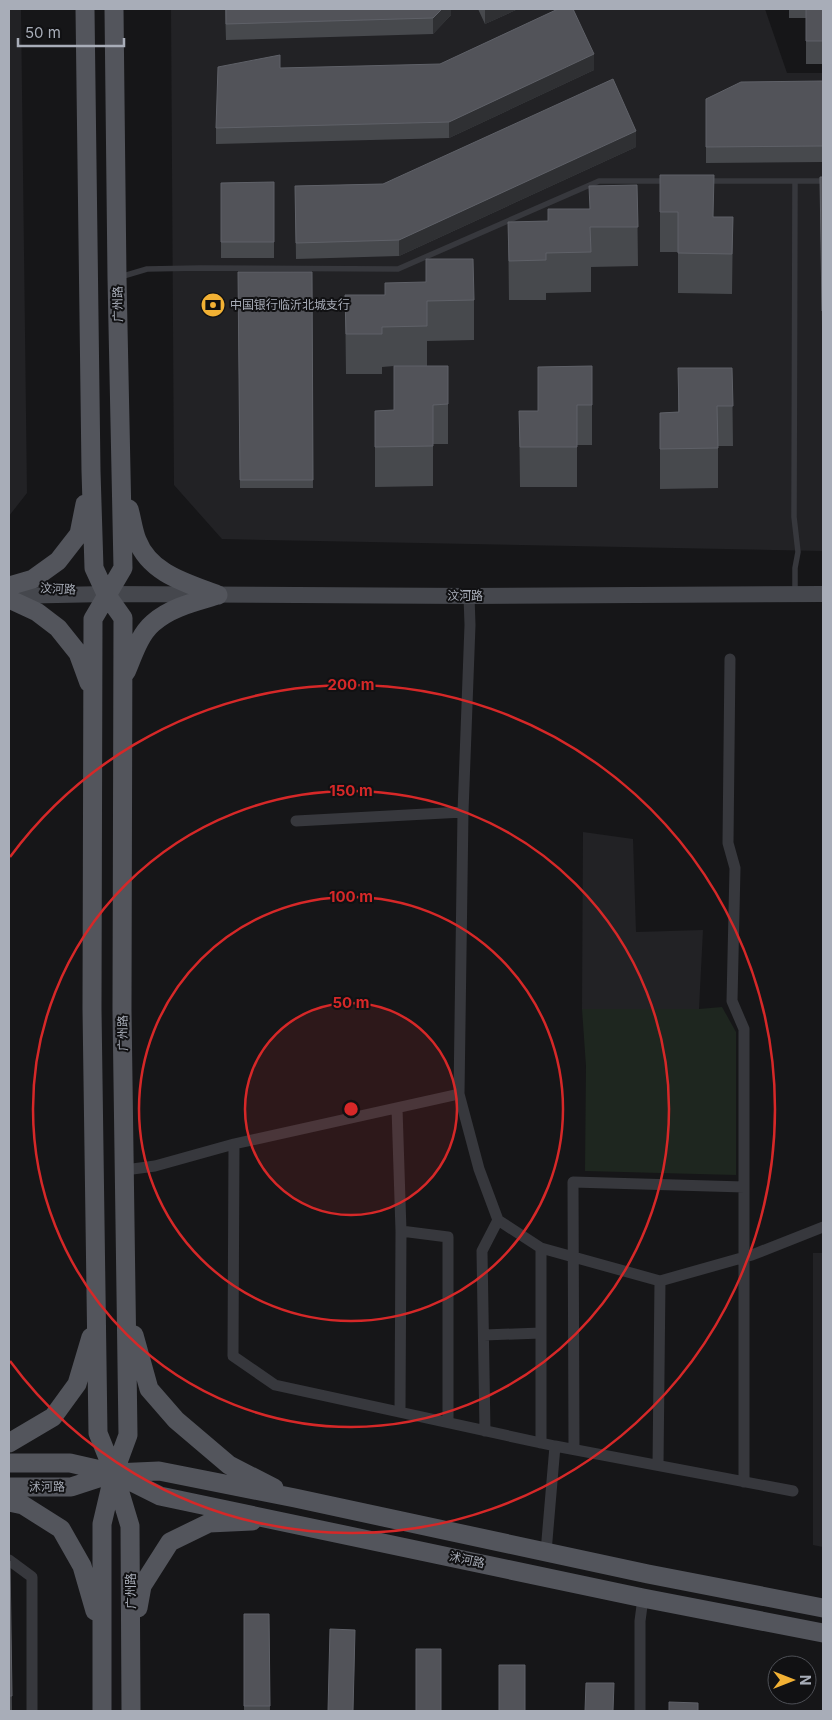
<svg xmlns="http://www.w3.org/2000/svg" width="832" height="1720" viewBox="0 0 832 1720" font-family="Inter,'Noto Sans SC',sans-serif">
<style>
.built{fill:#222225}
.green{fill:#1e261f}
.lines{fill:none;stroke-linecap:round;stroke-linejoin:round}
.lane{stroke:#37383d;stroke-width:5.5}
.street{stroke:#37383d;stroke-width:11}
.secondary{stroke:#45474d;stroke-width:16}
.primary{stroke:#53555c;stroke-width:19}
.wall{fill:#47494d}
.shaded-wall{fill:#2f3033}
.building{fill:#525359;stroke:#5f6168}
.ring{fill:none;stroke:#d62828;stroke-width:2.5}
.labels{text-anchor:middle;stroke-width:4;stroke-linejoin:round;paint-order:stroke}
.street-label{font-size:12px;fill:#a8adb8;stroke:#111113}
.poi-label{font-size:12px;fill:#a8adb8;stroke:#111113;text-anchor:start}
.centre{fill:#d62828;stroke:#111113;stroke-width:2.5}
.ring-label{font-size:15px;text-anchor:middle;font-weight:bold;fill:#d62828;stroke:#111113;stroke-width:4;stroke-linejoin:round;paint-order:stroke}
</style>
<rect width="100%" height="100%" fill="#161618"/>
<path class="built" d="M 9,9 L 21,9 L 27,493 L 9,516 Z
M 171,9 L 765,9 L 787,73 L 823,73 L 823,551 L 222,539 L 174,485 Z
M 583,832 L 633,839 L 636,932 L 703,930 L 699,1009 L 582,1009 Z
M 813,1253 L 823,1253 L 823,1547 L 813,1545 Z"/>
<path class="green" d="M 722,1007 L 736,1032 L 736,1175 L 585,1171 L 586,1066 L 582,1009 L 699,1009 Z"/>
<g class="lines">
<path class="lane" d="M 708,181 L 823,181
M 795,181 L 794,517 L 798,552 L 795,568 L 795,594
M 120,277 L 147,269 L 200,268 L 398,269 L 599,181 L 666,181"/>
<path class="street" d="M 730,659 L 728,843 L 735,868 L 732,1001 L 744,1029 L 744,1482
M 296,821 L 463,812
M 459,1094 L 463,812 L 470,625 L 469,596
M 397,1108 L 401,1231 L 400,1412
M 234,1144 L 233,1356 L 275,1385 L 555,1446 L 546,1552
M 125,1170 L 155,1166 L 234,1144 L 459,1094 L 479,1169 L 498,1220 L 541,1248 L 660,1281 L 752,1255 L 823,1227
M 401,1231 L 448,1237 L 448,1422
M 541,1248 L 541,1443
M 484,1335 L 541,1333
M 485,1431 L 482,1251 L 498,1220
M 555,1446 L 793,1491
M 574,1449 L 573,1182 L 744,1187
M 658,1465 L 660,1281
M 9,1560 L 32,1577 L 32,1711
M 640,1711 L 640,1621 L 643,1598"/>
<path class="secondary" d="M 9,596 L 106,594 L 469,596 L 823,594"/>
<path class="primary" d="M 85,9 L 91,471 L 94,568 L 106,594 L 123,618 L 122,1010 L 128,1435 L 114,1473 L 102,1524 L 102,1711
M 114,9 L 117,278 L 123,568 L 93,619 L 92,1009 L 98,1433 L 114,1473 L 130,1526 L 131,1711
M 129,509 C 132,519 133,530 137,540 C 150,574 187,583 218,595
M 9,586 L 33,579 L 58,561 L 79,534 L 85,504
M 9,599 L 37,612 L 58,628 L 78,653 L 89,683
M 126,672 C 133,656 139,635 153,623 C 171,607 195,602 218,595
M 134,1335 L 149,1389 L 176,1420 L 229,1465 L 274,1488
M 9,1443 L 53,1417 L 77,1384 L 91,1337
M 9,1463 L 70,1463 L 114,1473 L 160,1496 L 643,1598 L 823,1633
M 9,1487 L 71,1487 L 114,1473 L 159,1471 L 295,1498 L 648,1574 L 823,1608
M 9,1502 L 23,1505 L 61,1529 L 82,1566 L 95,1611
M 138,1608 L 142,1586 L 170,1542 L 209,1523 L 252,1521"/>
</g>
<path class="wall" d="M 225,9 L 451,9 L 451,15 L 433,34 L 226,40 Z
M 478,9 L 518,9 L 485,24 Z
M 789,9 L 823,9 L 823,64 L 806,64 L 806,18 L 789,18 Z
M 280,68 L 594,70 L 449,138 L 216,144 L 216,128 Z
M 823,81 L 823,162 L 706,163 L 706,99 Z
M 636,147 L 399,256 L 296,259 L 295,186 L 383,184 Z
M 660,175 L 714,217 L 733,217 L 732,294 L 678,293 L 678,252 L 660,252 Z
M 820,177 L 823,177 L 823,327 L 822,327 Z
M 274,182 L 274,258 L 221,258 L 221,183 Z
M 637,185 L 638,266 L 591,267 L 591,292 L 546,293 L 546,300 L 509,300 L 508,222 L 548,221 L 589,209 Z
M 238,272 L 312,272 L 313,488 L 240,488 Z
M 345,295 L 474,300 L 474,340 L 427,341 L 427,366 L 448,366 L 448,444 L 433,444 L 433,486 L 375,487 L 375,411 L 394,410 L 394,366 L 382,367 L 382,374 L 346,374 Z
M 592,366 L 592,445 L 577,445 L 577,487 L 520,487 L 519,411 L 538,411 L 538,367 Z
M 678,368 L 732,368 L 733,446 L 718,446 L 718,488 L 660,489 L 660,413 L 678,412 Z
M 9,1561 L 10,1561 L 12,1711 L 9,1711 Z
M 244,1614 L 269,1614 L 270,1711 L 244,1711 Z"/>
<path class="shaded-wall" d="M 442,9 L 451,9 L 451,15 L 433,34 L 433,18 Z
M 485,9 L 518,9 L 485,24 Z
M 594,54 L 594,70 L 449,138 L 449,122 Z
M 636,131 L 636,147 L 399,256 L 399,240 Z
M 355,1630 L 355,1653 L 353,1711 Z"/>
<path class="building" d="M 226,9 L 442,9 L 433,18 L 226,24 Z
M 558,9 L 573,9 L 594,54 L 449,122 L 216,128 L 218,67 L 280,55 L 280,68 L 440,64 Z
M 806,9 L 823,9 L 823,41 L 806,41 Z
M 613,79 L 636,131 L 399,240 L 296,243 L 295,186 L 383,184 Z
M 823,81 L 823,146 L 706,147 L 706,99 L 741,82 Z
M 660,175 L 714,175 L 713,217 L 733,217 L 732,254 L 678,253 L 678,212 L 660,212 Z
M 820,177 L 823,177 L 823,311 L 822,311 Z
M 274,182 L 274,242 L 221,242 L 221,183 Z
M 637,185 L 638,227 L 590,227 L 591,252 L 546,253 L 546,260 L 509,261 L 508,222 L 548,221 L 548,209 L 590,209 L 589,186 Z
M 426,259 L 473,259 L 474,300 L 427,301 L 427,326 L 382,327 L 382,334 L 346,334 L 345,295 L 385,295 L 385,283 L 426,282 Z
M 238,272 L 312,272 L 313,480 L 240,480 Z
M 394,366 L 448,366 L 448,404 L 433,405 L 433,446 L 375,447 L 375,411 L 394,410 Z
M 592,366 L 592,405 L 577,405 L 577,447 L 520,447 L 519,411 L 538,411 L 538,367 Z
M 678,368 L 732,368 L 733,406 L 717,406 L 718,448 L 660,449 L 660,413 L 679,412 Z
M 9,1561 L 10,1561 L 12,1696 L 9,1696 Z
M 244,1614 L 269,1614 L 270,1706 L 244,1706 Z
M 330,1629 L 355,1630 L 353,1711 L 328,1711 Z
M 416,1649 L 441,1649 L 441,1711 L 416,1711 Z
M 499,1665 L 525,1665 L 525,1711 L 499,1711 Z
M 586,1683 L 614,1683 L 613,1711 L 585,1711 Z
M 669,1702 L 698,1703 L 698,1711 L 669,1711 Z"/>
<circle cx="351" cy="1109" r="106" fill="#d62828" fill-opacity=".12"/>
<g class="ring">
<circle cx="351" cy="1109" r="106"/>
<circle cx="351" cy="1109" r="212"/>
<circle cx="351" cy="1109" r="318"/>
<path d="M10 857A424 424 0 1 1 10 1361"/>
</g>
<defs>
<symbol id="bank-disc" viewBox="-11 -11 22 22"><circle r="9.5" fill="#f2b134" stroke="#111113"/><path d="M-6-4H6V4H-6ZM0-2.3a2.3 2.3 0 1 0 0 4.6a2.3 2.3 0 1 0 0-4.6Z" fill="#111"/></symbol>
</defs>
<g fill-rule="evenodd">
<use href="#bank-disc" x="199" y="291" width="28" height="28"/>
</g>
<g class="labels">
<g class="street-label">
<text transform="translate(118 304) rotate(-91)" y="4">广州路</text>
<text transform="translate(58 589) rotate(3)" y="4">汶河路</text>
<text x="465" y="600">汶河路</text>
<text transform="translate(123 1033) rotate(-91)" y="4">广州路</text>
<text transform="translate(47 1487) rotate(-1)" y="4">沭河路</text>
<text transform="translate(467 1560) rotate(12)" y="4">沭河路</text>
<text transform="translate(131 1591) rotate(-90)" y="4">广州路</text>
</g>
<g class="poi-label">
<text x="230" y="309">中国银行临沂北城支行</text>
</g>
</g>
<circle cx="351" cy="1109" r="8" class="centre"/>
<g class="ring-label">
<text x="351" y="690">200 m</text>
<text x="351" y="796">150 m</text>
<text x="351" y="902">100 m</text>
<text x="351" y="1008">50 m</text>
</g>
<rect width="832" height="1720" fill="none" stroke="#a8adb8" stroke-width="20"/>
<g transform="translate(792 1680) rotate(90)"><circle r="24" fill="#111113" stroke="#4d4f55"/>
<path d="M0-4L9 19L0 12L-9 19Z" fill="#f2b134"/>
<text y="-8" font-size="14" font-weight="bold" text-anchor="middle" fill="#a8adb8">N</text>
</g>
<path d="M18 38v8h106v-8" fill="none" stroke="#a8adb8" stroke-width="2.5"/>
<text x="25" y="38" font-size="15" fill="#a8adb8" stroke="#111113" stroke-width="4" paint-order="stroke">50 m</text>
</svg>
